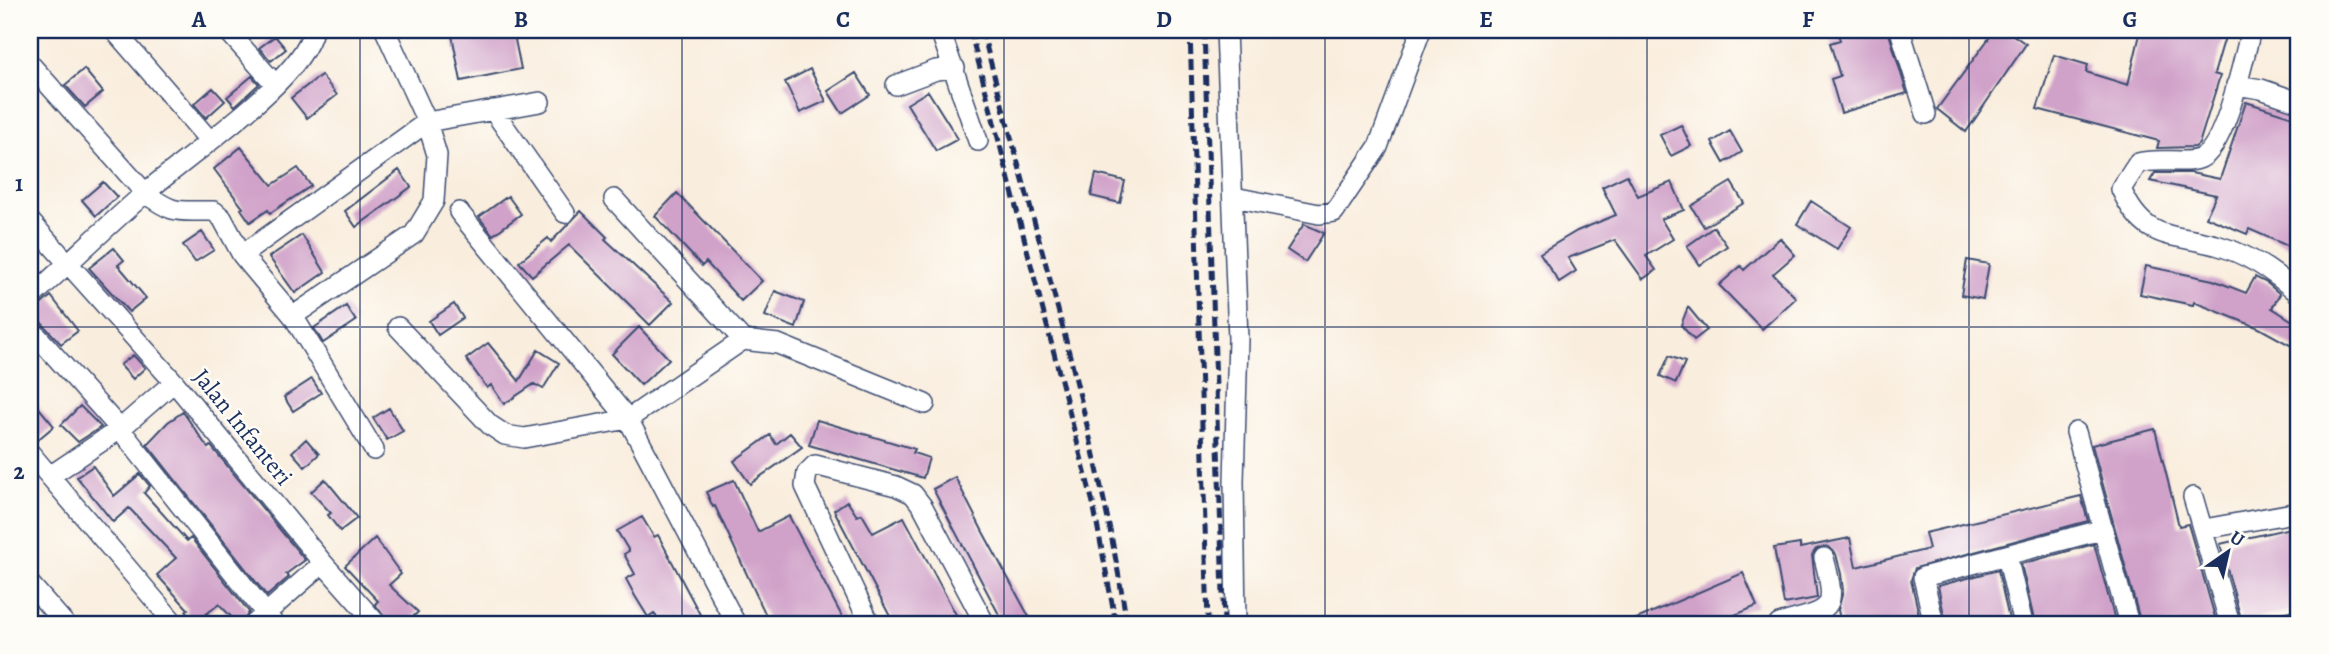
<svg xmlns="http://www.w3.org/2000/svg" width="2329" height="654" viewBox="0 0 2329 654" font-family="Alegreya,serif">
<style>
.building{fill:#d0a1c9}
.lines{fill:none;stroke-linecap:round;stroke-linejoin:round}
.street-casing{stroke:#3c4c71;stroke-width:22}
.street{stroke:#fff;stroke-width:19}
.rail{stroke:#1b2f5e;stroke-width:5;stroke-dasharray:10 5;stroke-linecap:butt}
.grid{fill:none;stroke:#1b2f5e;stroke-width:2;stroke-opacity:0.55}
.labels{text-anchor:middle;stroke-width:5;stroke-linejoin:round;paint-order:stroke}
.street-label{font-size:24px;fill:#1b2f5e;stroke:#fdfcf7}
.neatline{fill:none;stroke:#1b2f5e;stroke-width:2.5}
.grid-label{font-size:23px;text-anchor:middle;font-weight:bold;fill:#1b2f5e}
</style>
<rect width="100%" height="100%" fill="#fdfcf7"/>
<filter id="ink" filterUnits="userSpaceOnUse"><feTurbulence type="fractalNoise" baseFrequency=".0143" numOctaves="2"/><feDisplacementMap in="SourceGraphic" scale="14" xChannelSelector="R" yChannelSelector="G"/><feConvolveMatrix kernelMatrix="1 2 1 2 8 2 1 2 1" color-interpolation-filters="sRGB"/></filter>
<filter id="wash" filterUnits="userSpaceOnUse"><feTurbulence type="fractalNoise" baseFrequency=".00686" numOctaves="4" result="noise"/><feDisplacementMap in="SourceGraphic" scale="28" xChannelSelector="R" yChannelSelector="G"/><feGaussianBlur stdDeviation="1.57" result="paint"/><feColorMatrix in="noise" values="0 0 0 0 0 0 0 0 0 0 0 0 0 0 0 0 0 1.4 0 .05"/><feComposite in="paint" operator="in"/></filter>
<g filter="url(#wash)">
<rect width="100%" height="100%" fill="#f9eddd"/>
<g id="blocks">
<path class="building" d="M 451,30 L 513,30 L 521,69 L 461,81 Z
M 1837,30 L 1888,30 L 1907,93 L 1841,113 L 1831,79 L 1840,76 L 1830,43 L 1840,40 Z
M 1995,30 L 2006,30 L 2026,44 L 1966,132 L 1937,109 Z
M 2148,30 L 2227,30 L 2214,74 L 2220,76 L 2199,144 L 2195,147 L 2157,148 L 2159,141 L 2037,109 L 2054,55 L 2088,65 L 2086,72 L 2128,85 L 2140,34 L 2147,36 Z
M 275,36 L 286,49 L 271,61 L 259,48 Z
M 84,69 L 103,92 L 85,107 L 65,85 Z
M 810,69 L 826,101 L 800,113 L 785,82 Z
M 856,73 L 870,95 L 842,113 L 828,91 Z
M 321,75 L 337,95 L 307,118 L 291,98 Z
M 252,76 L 259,84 L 235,106 L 227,97 Z
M 213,88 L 225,101 L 206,118 L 194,104 Z
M 928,91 L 958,139 L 936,151 L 907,104 Z
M 2246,102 L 2299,119 L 2299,251 L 2249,229 L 2247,234 L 2206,217 L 2216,195 L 2150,181 L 2155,173 L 2191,173 L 2220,179 Z
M 1681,125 L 1691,146 L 1671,156 L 1660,135 Z
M 1730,131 L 1742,152 L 1724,163 L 1712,142 Z
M 241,147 L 272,185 L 298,168 L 311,186 L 270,213 L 268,210 L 250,222 L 241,209 L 243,208 L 214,169 Z
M 399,170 L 411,187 L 356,227 L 345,211 Z
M 1096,174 L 1125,181 L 1120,203 L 1091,196 Z
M 1627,175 L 1638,196 L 1672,182 L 1684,210 L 1661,219 L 1673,239 L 1646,256 L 1656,270 L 1643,279 L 1615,240 L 1568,258 L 1576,271 L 1559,282 L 1540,253 L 1577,231 L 1616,215 L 1602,187 Z
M 103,182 L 117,197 L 96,216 L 82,200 Z
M 1731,182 L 1744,203 L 1704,227 L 1691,206 Z
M 677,193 L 762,281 L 741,301 L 706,262 L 702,266 L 655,216 Z
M 508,196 L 521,214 L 493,235 L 479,217 Z
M 1811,201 L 1851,227 L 1837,249 L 1797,224 Z
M 581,211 L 607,237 L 605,239 L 673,302 L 650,325 L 569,245 L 532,276 L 519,262 L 548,238 L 551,242 Z
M 1304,224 L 1324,233 L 1305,262 L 1287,250 Z
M 1714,227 L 1727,246 L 1700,265 L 1687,246 Z
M 202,232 L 214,250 L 195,262 L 183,245 Z
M 302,235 L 325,272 L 295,293 L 269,257 Z
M 1780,238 L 1795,255 L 1773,274 L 1796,298 L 1762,329 L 1719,285 L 1741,266 L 1744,270 Z
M 114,248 L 124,260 L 118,265 L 146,298 L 129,312 L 89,268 Z
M 1967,260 L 1989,264 L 1983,299 L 1961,295 Z
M 2146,266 L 2213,280 L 2246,293 L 2255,277 L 2267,283 L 2280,294 L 2272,308 L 2299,325 L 2299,350 L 2259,328 L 2194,302 L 2193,305 L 2140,294 Z
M 775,291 L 804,302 L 796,328 L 765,316 Z
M 51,296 L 78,331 L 61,344 L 39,320 L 30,314 Z
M 454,304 L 463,318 L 438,335 L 429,321 Z
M 346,306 L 356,321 L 323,343 L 314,328 Z
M 1688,307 L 1707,330 L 1694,340 L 1681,325 Z
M 639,327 L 669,359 L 641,385 L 612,354 Z
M 488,343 L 519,381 L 538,350 L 559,363 L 543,389 L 534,384 L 504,404 L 491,385 L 487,388 L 466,359 Z
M 133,355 L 145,368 L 133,379 L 120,365 Z
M 1669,356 L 1685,362 L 1676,383 L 1660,376 Z
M 312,379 L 321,393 L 293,411 L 284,397 Z
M 30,397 L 54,426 L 35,442 L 30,441 Z
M 80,406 L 101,427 L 78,442 L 61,425 Z
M 389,408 L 403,431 L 387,440 L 373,418 Z
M 183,412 L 208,448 L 211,446 L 305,560 L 286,574 L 289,577 L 267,596 L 147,444 L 168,422 Z
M 817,420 L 915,449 L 913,453 L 929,458 L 923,478 L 809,445 Z
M 2155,429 L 2179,526 L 2188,524 L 2217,624 L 2141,624 L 2092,445 Z
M 790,433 L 802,447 L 750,484 L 734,461 L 770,435 L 776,444 Z
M 306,439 L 319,454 L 305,467 L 292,452 Z
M 93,466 L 114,496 L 140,474 L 150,486 L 144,493 L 187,541 L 191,538 L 249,612 L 242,624 L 238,624 L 219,604 L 195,623 L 186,611 L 188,609 L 157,575 L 176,558 L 129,508 L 113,522 L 77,477 Z
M 955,477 L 983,532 L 1033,624 L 1004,624 L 933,489 Z
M 325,479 L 357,518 L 340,531 L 328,515 L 331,513 L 311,492 Z
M 734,480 L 758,532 L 789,516 L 846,624 L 770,624 L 715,506 L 713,507 L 706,492 Z
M 2081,496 L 2088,521 L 1915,568 L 1911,580 L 1921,624 L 1841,624 L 1838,610 L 1843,591 L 1841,574 L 1836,554 L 1827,546 L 1816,549 L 1812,555 L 1817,598 L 1784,604 L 1774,548 L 1800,544 L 1800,548 L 1850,538 L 1856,567 L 1929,549 L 1925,533 Z
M 847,501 L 857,516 L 862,514 L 873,533 L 904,517 L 961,624 L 894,624 L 834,510 Z
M 642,517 L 654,537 L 658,535 L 705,624 L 661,624 L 654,613 L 648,617 L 635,596 L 626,579 L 635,574 L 624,554 L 629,551 L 617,531 Z
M 2299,526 L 2299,609 L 2242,622 L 2220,544 Z
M 375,538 L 401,574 L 389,585 L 418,612 L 406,624 L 389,624 L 375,604 L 378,601 L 345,566 Z
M 2094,544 L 2116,624 L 2035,624 L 2021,564 Z
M 1998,570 L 2010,624 L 1946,624 L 1938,586 Z
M 1743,573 L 1757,606 L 1713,624 L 1625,624 Z"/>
</g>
</g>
<g filter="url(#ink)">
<use href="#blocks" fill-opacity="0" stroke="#3c4c71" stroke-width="2"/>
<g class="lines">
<defs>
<path id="street" d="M 114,30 L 210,141
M 227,30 L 274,83
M 940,30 L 978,141
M 1226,30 L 1238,339 L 1234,481 L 1236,624
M 1900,30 L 1926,114
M 2251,30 C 2244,56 2226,147 2201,158 C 2188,165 2158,157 2138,163 L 2121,189 C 2144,241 2169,233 2216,245 C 2248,254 2275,272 2299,294
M 30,64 L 145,193 C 176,216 177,210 214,211 L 222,218 L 242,255 L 427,122 L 540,102
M 896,85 L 936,70 L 955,68
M 2236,85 L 2261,89 L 2299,102
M 493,110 L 565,213
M 1234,197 L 1319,214 L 1334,212 L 1378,147 L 1421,30
M 459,212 L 628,419 L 736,624
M 30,221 L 174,382 L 323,563 L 377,624
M 242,255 L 293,316 L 374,450
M 30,298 C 68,264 105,228 144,194 C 184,158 303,80 313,30
M 293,316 L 414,234 L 434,201 L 437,155 L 427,122 L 385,30
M 398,327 L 490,425 L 505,435 L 524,438 L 628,419 L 743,340 L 614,199
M 30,328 L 120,429 L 274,624
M 743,340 L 778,344 L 925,404
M 2076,432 L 2129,624
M 30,453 L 175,624
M 50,476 L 120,429 L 174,382
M 2193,497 L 2230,624
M 2204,529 L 2299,512
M 2007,556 L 2023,624
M 30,584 L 65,624
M 254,624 L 323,563
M 870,624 L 805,486 L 807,473 L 815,465 L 896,486 L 913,494 L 923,507 L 985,624
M 1779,624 C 1830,609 1839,614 1824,558
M 1934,624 L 1923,577 L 2101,530
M 2295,624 L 2299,623"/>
</defs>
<use href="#street" class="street-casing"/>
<use href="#street" class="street"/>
<path class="rail" d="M 970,30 L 1093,503 L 1116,624
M 982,30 C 1034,226 1095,423 1127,624
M 1190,30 L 1208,624
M 1204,30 L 1224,624"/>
</g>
</g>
<path class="grid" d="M 360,30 L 360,624M 682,30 L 682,624M 1004,30 L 1004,624M 1325,30 L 1325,624M 1647,30 L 1647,624M 1969,30 L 1969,624M 30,327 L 2299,327"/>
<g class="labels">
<g class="street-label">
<text transform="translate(243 427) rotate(51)" y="8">Jalan Infanteri</text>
</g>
</g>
<rect width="2329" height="654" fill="none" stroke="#fdfcf7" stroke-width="77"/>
<g transform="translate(2228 552) rotate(34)" stroke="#fdfcf7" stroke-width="5" paint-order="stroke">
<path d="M0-5L12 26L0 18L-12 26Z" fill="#1b2f5e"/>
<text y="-10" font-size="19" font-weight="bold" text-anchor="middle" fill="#1b2f5e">U</text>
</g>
<rect x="38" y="38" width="2252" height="578" class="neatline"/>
<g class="grid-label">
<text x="199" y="27">A</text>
<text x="521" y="27">B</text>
<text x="843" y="27">C</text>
<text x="1164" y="27">D</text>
<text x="1486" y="27">E</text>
<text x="1808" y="27">F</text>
<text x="2130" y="27">G</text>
<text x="19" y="191">1</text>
<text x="19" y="479">2</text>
</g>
</svg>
